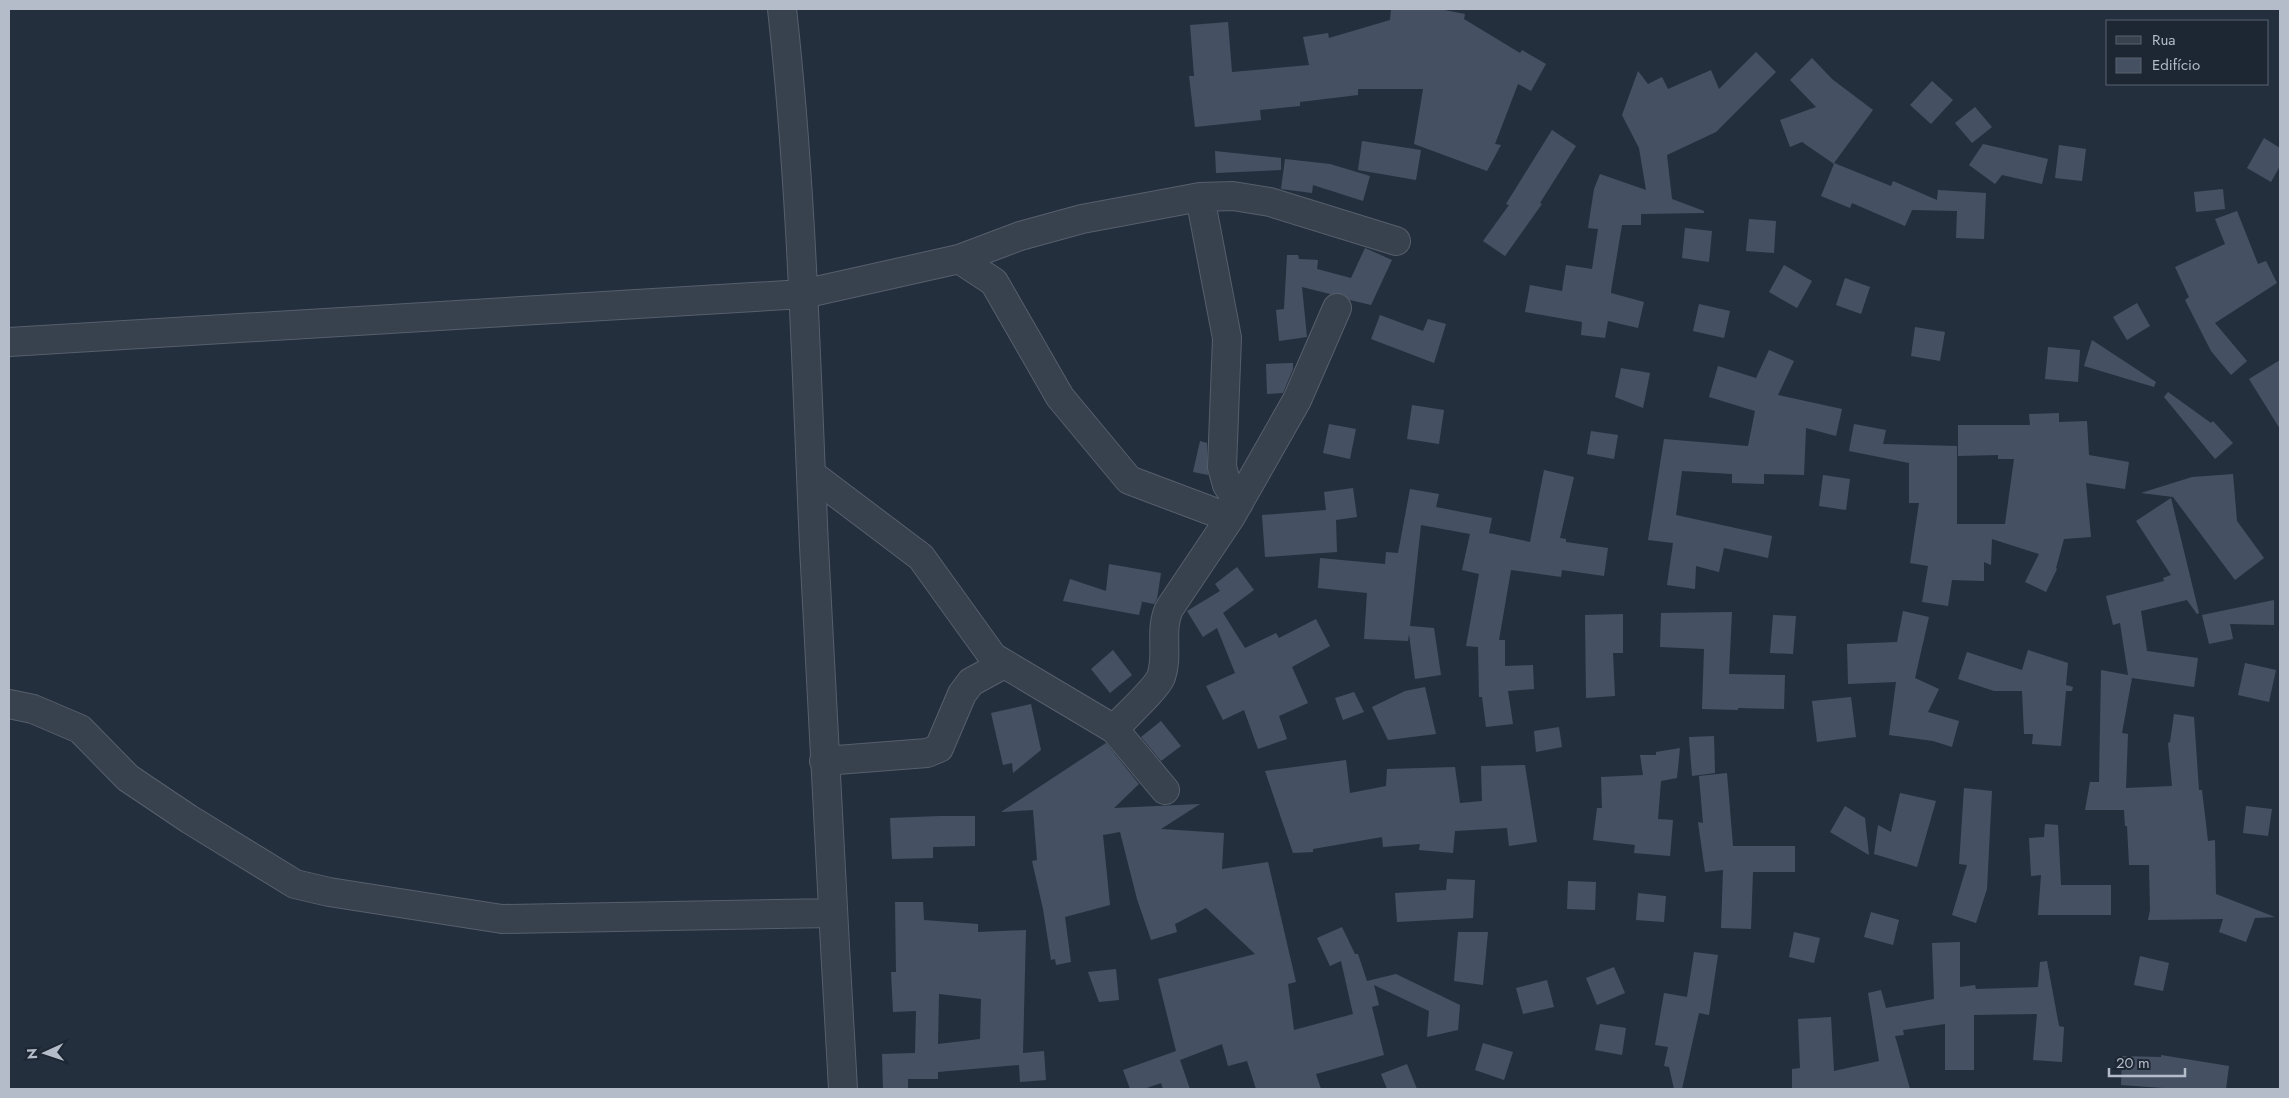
<svg xmlns="http://www.w3.org/2000/svg" width="2289" height="1098" viewBox="0 0 2289 1098" font-family="Jost,sans-serif">
<style>
.building{fill:#455162;fill-rule:evenodd}
.lines{fill:none;stroke-linecap:round;stroke-linejoin:round}
.street-casing{stroke:#565f6c;stroke-width:30}
.street{stroke:#38414e;stroke-width:28}
</style>
<rect width="100%" height="100%" fill="#242f3e"/>
<path class="building" d="M 1391,9 L 1439,9 L 1465,14 L 1464,19 L 1520,53 L 1522,50 L 1546,64 L 1531,91 L 1518,84 L 1495,144 L 1501,145 L 1487,171 L 1414,144 L 1423,89 L 1358,89 L 1358,95 L 1300,102 L 1300,106 L 1260,110 L 1261,120 L 1195,127 L 1189,76 L 1194,76 L 1190,25 L 1228,22 L 1232,72 L 1255,70 L 1309,65 L 1303,37 L 1328,33 L 1329,38 L 1390,20 Z
M 1756,52 L 1776,72 L 1716,132 L 1667,155 L 1672,199 L 1704,211 L 1704,213 L 1641,214 L 1641,225 L 1622,225 L 1611,291 L 1611,293 L 1644,302 L 1638,328 L 1608,321 L 1605,338 L 1581,335 L 1582,322 L 1525,312 L 1530,285 L 1562,291 L 1566,265 L 1592,269 L 1598,229 L 1588,228 L 1594,189 L 1600,174 L 1646,190 L 1639,148 L 1622,115 L 1638,71 L 1648,84 L 1662,77 L 1668,89 L 1711,70 L 1719,89 Z
M 1812,58 L 1832,79 L 1873,110 L 1834,163 L 1891,186 L 1893,181 L 1937,200 L 1938,190 L 1986,193 L 1984,239 L 1956,238 L 1957,211 L 1912,210 L 1905,226 L 1852,203 L 1850,208 L 1821,196 L 1834,164 L 1802,142 L 1790,147 L 1780,120 L 1816,107 L 1790,80 Z
M 1932,81 L 1953,100 L 1931,124 L 1910,105 Z
M 1975,107 L 1992,127 L 1972,143 L 1955,123 Z
M 1552,130 L 1576,146 L 1540,203 L 1542,204 L 1505,256 L 1483,241 L 1509,205 L 1506,204 Z
M 2264,138 L 2280,148 L 2280,166 L 2271,182 L 2247,168 Z
M 1362,141 L 1421,150 L 1416,180 L 1358,170 Z
M 1983,144 L 2048,159 L 2042,184 L 2002,175 L 1995,184 L 1969,165 Z
M 2059,145 L 2086,149 L 2082,181 L 2055,178 Z
M 1215,151 L 1281,158 L 1281,170 L 1216,173 Z
M 1285,159 L 1330,164 L 1370,176 L 1363,201 L 1313,185 L 1312,193 L 1281,189 Z
M 2223,189 L 2225,209 L 2196,212 L 2194,192 Z
M 2237,211 L 2258,264 L 2266,261 L 2277,283 L 2215,323 L 2247,361 L 2231,375 L 2211,351 L 2185,300 L 2189,297 L 2175,267 L 2225,244 L 2215,219 Z
M 1749,219 L 1776,221 L 1774,253 L 1746,251 Z
M 1685,228 L 1712,231 L 1709,262 L 1682,258 Z
M 1365,248 L 1392,260 L 1371,305 L 1350,300 L 1343,294 L 1330,294 L 1302,287 L 1307,337 L 1279,341 L 1276,310 L 1284,309 L 1287,255 L 1298,255 L 1299,259 L 1318,260 L 1317,269 L 1351,278 Z
M 1784,265 L 1812,281 L 1797,308 L 1769,292 Z
M 1845,278 L 1870,287 L 1861,314 L 1836,305 Z
M 2137,303 L 2150,326 L 2127,340 L 2113,317 Z
M 1699,304 L 1730,311 L 1724,338 L 1693,331 Z
M 1380,315 L 1423,331 L 1428,319 L 1446,324 L 1434,363 L 1371,339 Z
M 1915,327 L 1945,332 L 1940,361 L 1911,356 Z
M 2092,340 L 2156,382 L 2154,387 L 2084,366 Z
M 2048,347 L 2080,350 L 2078,382 L 2045,379 Z
M 1769,350 L 1794,361 L 1778,395 L 1842,409 L 1836,436 L 1806,428 L 1804,475 L 1764,474 L 1764,484 L 1732,483 L 1732,474 L 1682,471 L 1676,515 L 1772,536 L 1768,558 L 1724,548 L 1719,572 L 1696,566 L 1695,589 L 1667,585 L 1673,543 L 1648,540 L 1664,439 L 1748,446 L 1755,411 L 1709,397 L 1718,366 L 1756,378 Z
M 2280,360 L 2280,429 L 2249,379 Z
M 1293,363 L 1293,369 L 1283,393 L 1267,394 L 1266,364 Z
M 1621,368 L 1650,373 L 1643,408 L 1615,397 Z
M 2168,392 L 2211,423 L 2213,421 L 2233,443 L 2215,459 L 2164,397 Z
M 1412,405 L 1444,410 L 1439,444 L 1407,439 Z
M 2059,413 L 2059,422 L 2087,421 L 2089,455 L 2129,462 L 2125,489 L 2086,483 L 2091,537 L 2064,539 L 2056,568 L 2057,569 L 2046,592 L 2025,582 L 2039,554 L 1992,539 L 1991,565 L 1984,562 L 1984,581 L 1952,580 L 1948,606 L 1922,602 L 1928,566 L 1910,563 L 1919,503 L 1909,503 L 1909,463 L 1849,451 L 1854,424 L 1886,430 L 1883,444 L 1957,446 L 1957,524 L 2005,524 L 2014,459 L 1998,459 L 1998,455 L 1958,456 L 1958,425 L 2030,425 L 2029,414 Z
M 1329,424 L 1356,429 L 1350,459 L 1323,453 Z
M 1591,431 L 1618,435 L 1614,459 L 1587,454 Z
M 1200,441 L 1207,443 L 1208,475 L 1193,472 Z
M 1544,470 L 1574,477 L 1560,538 L 1566,539 L 1566,542 L 1608,548 L 1604,576 L 1562,570 L 1561,577 L 1511,570 L 1499,640 L 1505,640 L 1505,666 L 1533,665 L 1534,689 L 1508,691 L 1513,724 L 1486,727 L 1482,697 L 1479,697 L 1478,647 L 1466,646 L 1479,574 L 1462,570 L 1470,534 L 1421,525 L 1410,626 L 1434,628 L 1441,675 L 1415,679 L 1409,634 L 1408,641 L 1364,639 L 1367,593 L 1318,588 L 1320,558 L 1385,564 L 1386,552 L 1398,553 L 1410,489 L 1439,494 L 1436,507 L 1492,518 L 1489,533 L 1530,542 Z
M 2233,474 L 2237,521 L 2264,558 L 2235,580 L 2173,497 L 2141,493 L 2192,477 Z
M 1823,475 L 1850,479 L 1846,510 L 1819,506 Z
M 1353,488 L 1357,517 L 1336,520 L 1337,552 L 1265,557 L 1262,515 L 1326,510 L 1324,492 Z
M 2171,498 L 2199,613 L 2197,614 L 2187,600 L 2141,611 L 2147,651 L 2198,658 L 2194,687 L 2132,678 L 2122,733 L 2128,734 L 2126,788 L 2172,786 L 2168,743 L 2170,742 L 2174,714 L 2194,717 L 2199,790 L 2202,790 L 2208,841 L 2215,840 L 2216,894 L 2275,917 L 2255,918 L 2246,942 L 2219,932 L 2223,919 L 2148,920 L 2150,910 L 2149,865 L 2129,865 L 2127,826 L 2125,826 L 2124,810 L 2085,810 L 2090,782 L 2099,782 L 2101,670 L 2128,675 L 2120,623 L 2113,625 L 2106,596 L 2164,581 L 2163,578 L 2171,575 L 2136,521 Z
M 1109,564 L 1161,573 L 1157,599 L 1154,604 L 1139,601 L 1142,602 L 1139,615 L 1063,601 L 1070,579 L 1106,591 Z
M 1237,567 L 1254,590 L 1223,613 L 1245,648 L 1276,633 L 1279,638 L 1316,619 L 1330,646 L 1292,667 L 1308,703 L 1279,716 L 1287,739 L 1258,749 L 1244,710 L 1223,720 L 1206,686 L 1235,673 L 1217,628 L 1203,637 L 1187,611 L 1220,591 L 1215,584 Z
M 2274,600 L 2274,625 L 2230,624 L 2233,639 L 2209,644 L 2202,615 Z
M 1903,611 L 1929,617 L 1915,678 L 1939,689 L 1928,712 L 1959,721 L 1952,747 L 1933,741 L 1889,735 L 1896,682 L 1848,684 L 1847,644 L 1897,642 Z
M 1732,612 L 1729,674 L 1785,675 L 1784,709 L 1738,708 L 1738,710 L 1702,709 L 1704,649 L 1660,647 L 1661,613 Z
M 1623,614 L 1623,653 L 1613,653 L 1615,696 L 1586,698 L 1585,615 Z
M 1773,615 L 1796,616 L 1793,654 L 1770,653 Z
M 1113,650 L 1132,675 L 1110,693 L 1091,669 Z
M 2028,650 L 2068,663 L 2066,685 L 2073,687 L 2072,691 L 2066,691 L 2061,746 L 2032,744 L 2033,734 L 2024,734 L 2022,691 L 1994,691 L 1958,679 L 1967,652 L 2022,670 Z
M 2245,663 L 2276,670 L 2269,702 L 2238,695 Z
M 1425,687 L 1436,734 L 1388,740 L 1372,707 L 1405,691 Z
M 1354,692 L 1364,712 L 1343,720 L 1335,698 Z
M 1851,697 L 1856,737 L 1817,742 L 1812,701 Z
M 1031,704 L 1041,750 L 1013,773 L 1012,763 L 1003,765 L 991,713 Z
M 1161,721 L 1181,746 L 1161,761 L 1141,737 Z
M 1559,727 L 1562,747 L 1536,752 L 1534,731 Z
M 1714,736 L 1715,773 L 1692,776 L 1689,737 Z
M 1106,743 L 1139,784 L 1114,808 L 1200,804 L 1161,829 L 1224,833 L 1222,869 L 1268,862 L 1296,982 L 1288,984 L 1294,1030 L 1353,1014 L 1341,961 L 1330,966 L 1317,938 L 1342,927 L 1355,954 L 1358,954 L 1367,981 L 1396,974 L 1460,1005 L 1458,1030 L 1427,1037 L 1429,1011 L 1374,985 L 1379,1005 L 1372,1007 L 1384,1055 L 1316,1074 L 1321,1089 L 1256,1089 L 1247,1061 L 1228,1066 L 1222,1044 L 1180,1060 L 1190,1089 L 1163,1089 L 1161,1083 L 1144,1089 L 1130,1089 L 1123,1070 L 1176,1051 L 1158,979 L 1255,954 L 1206,908 L 1175,924 L 1177,932 L 1151,940 L 1137,899 L 1120,832 L 1103,835 L 1110,905 L 1065,917 L 1071,962 L 1056,965 L 1055,959 L 1051,960 L 1043,909 L 1032,861 L 1037,860 L 1033,810 L 1001,812 Z
M 1680,748 L 1677,778 L 1661,781 L 1658,819 L 1673,820 L 1670,856 L 1634,853 L 1635,845 L 1593,840 L 1597,808 L 1602,808 L 1601,777 L 1643,775 L 1640,755 L 1656,755 L 1656,752 Z
M 1346,760 L 1350,793 L 1386,786 L 1387,769 L 1455,767 L 1460,803 L 1482,801 L 1481,766 L 1525,765 L 1537,842 L 1509,846 L 1507,828 L 1455,831 L 1453,853 L 1419,850 L 1420,844 L 1383,847 L 1382,837 L 1313,849 L 1313,852 L 1293,853 L 1265,771 Z
M 1727,773 L 1733,846 L 1795,846 L 1795,872 L 1753,872 L 1751,929 L 1721,928 L 1723,870 L 1705,872 L 1698,822 L 1703,823 L 1699,776 Z
M 1964,788 L 1992,791 L 1987,889 L 1976,923 L 1952,915 L 1967,865 L 1959,864 Z
M 1900,793 L 1936,801 L 1917,867 L 1874,854 L 1878,825 L 1891,832 Z
M 1845,806 L 1865,818 L 1869,855 L 1830,832 Z
M 2246,806 L 2272,809 L 2268,836 L 2243,833 Z
M 940,816 L 975,816 L 975,846 L 933,847 L 933,858 L 892,859 L 890,818 Z
M 2045,824 L 2058,825 L 2061,885 L 2111,885 L 2111,915 L 2038,915 L 2041,875 L 2031,876 L 2029,838 L 2044,837 Z
M 1447,879 L 1475,880 L 1473,918 L 1397,922 L 1395,893 L 1446,890 Z
M 1568,881 L 1596,882 L 1595,910 L 1567,909 Z
M 1638,893 L 1666,896 L 1664,922 L 1636,920 Z
M 895,902 L 923,902 L 924,920 L 978,924 L 978,932 L 1026,930 L 1023,1053 L 1044,1051 L 1046,1080 L 1020,1082 L 1019,1065 L 938,1072 L 938,1079 L 908,1079 L 908,1089 L 883,1089 L 882,1054 L 915,1053 L 916,1011 L 893,1012 L 891,972 L 896,972 ZM 939,994 L 981,999 L 980,1039 L 938,1044 Z
M 1871,912 L 1899,920 L 1893,945 L 1864,937 Z
M 1458,932 L 1488,932 L 1483,985 L 1454,981 Z
M 1794,932 L 1820,938 L 1814,963 L 1789,957 Z
M 1960,942 L 1960,987 L 1975,985 L 1976,989 L 2038,987 L 2040,962 L 2047,961 L 2059,1026 L 2064,1027 L 2062,1062 L 2033,1060 L 2037,1014 L 1974,1015 L 1974,1070 L 1945,1070 L 1945,1024 L 1903,1030 L 1904,1035 L 1895,1036 L 1910,1089 L 1792,1089 L 1792,1069 L 1800,1068 L 1798,1019 L 1831,1017 L 1834,1071 L 1879,1061 L 1868,993 L 1881,990 L 1886,1008 L 1934,999 L 1932,943 Z
M 1694,952 L 1718,955 L 1709,1015 L 1699,1013 L 1682,1089 L 1674,1089 L 1669,1067 L 1664,1066 L 1668,1047 L 1655,1045 L 1664,993 L 1687,997 Z
M 2140,956 L 2169,963 L 2163,991 L 2134,985 Z
M 1614,967 L 1625,993 L 1597,1005 L 1586,978 Z
M 1116,969 L 1119,1000 L 1099,1002 L 1088,972 Z
M 1547,980 L 1554,1007 L 1523,1014 L 1516,988 Z
M 1600,1024 L 1626,1028 L 1622,1055 L 1595,1050 Z
M 1483,1043 L 1513,1052 L 1504,1080 L 1475,1070 Z
M 2161,1055 L 2229,1066 L 2226,1089 L 2177,1089 L 2121,1085 L 2122,1056 L 2161,1057 Z
M 1407,1064 L 1417,1089 L 1387,1089 L 1381,1074 Z"/>
<g class="lines">
<defs>
<path id="street" d="M 782,9 C 802,187 806,367 814,546 C 822,727 833,908 843,1089
M 1200,197 L 1227,338 L 1222,467 L 1227,485 L 1239,503
M 959,259 L 994,282 L 1060,397 L 1129,480 L 1230,518
M 9,342 L 803,294 L 959,259 L 1020,236 L 1082,219 L 1200,197 L 1233,196 L 1270,202 L 1396,241
M 811,474 L 921,557 L 993,657 L 1114,729 L 1165,790
M 9,704 L 33,709 L 80,729 L 128,778 L 189,819 L 295,884 L 329,892 L 502,919 L 833,913
M 1114,729 C 1124,718 1156,689 1161,677 C 1169,655 1159,631 1169,609 L 1230,518 L 1297,400 L 1337,308
M 824,761 L 927,753 L 939,748 L 962,694 L 971,682 L 1004,664"/>
</defs>
<use href="#street" class="street-casing"/>
<use href="#street" class="street"/>
</g>
<rect width="2289" height="1098" fill="none" stroke="#b4bcc9" stroke-width="20"/>
<rect x="2106" y="20" width="162" height="65" fill="#1d2633" stroke="#59626f"/>
<rect x="2116" y="36" width="25" height="8" fill="#38414e" stroke="#59626f"/>
<text x="2152" y="45" font-size="15" fill="#b4bcc9">Rua</text>
<rect x="2116" y="58" width="25" height="15" fill="#455162" stroke="#59626f"/>
<text x="2152" y="70" font-size="15" fill="#b4bcc9">Edifício</text>
<g transform="translate(45 1053) rotate(267)" stroke="#1d2633" stroke-width="4" paint-order="stroke">
<path d="M0-4L9 19L0 12L-9 19Z" fill="#b4bcc9"/>
<text y="-8" font-size="14" font-weight="bold" text-anchor="middle" fill="#b4bcc9">N</text>
</g>
<path d="M2109 1068v8h76v-8" fill="none" stroke="#b4bcc9" stroke-width="2.5"/>
<text x="2116" y="1068" font-size="15" fill="#b4bcc9" stroke="#1d2633" stroke-width="4" paint-order="stroke">20 m</text>
</svg>
